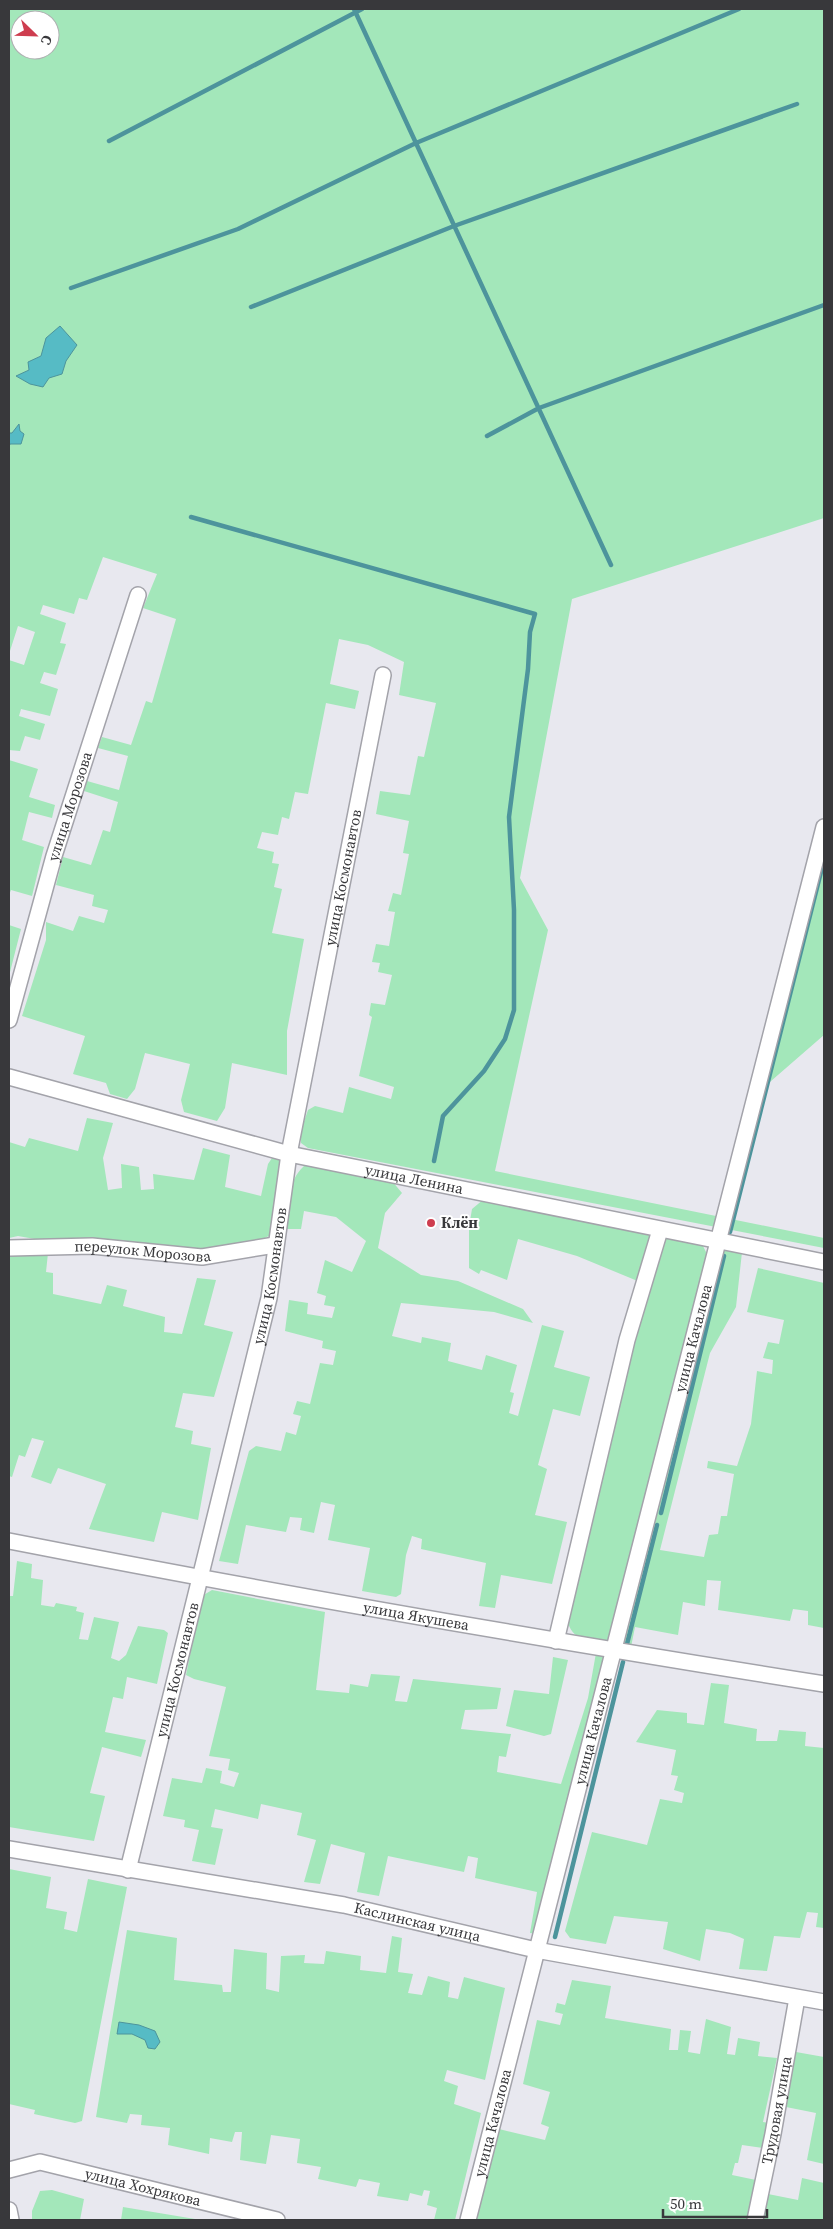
<svg xmlns="http://www.w3.org/2000/svg" width="833" height="2229" viewBox="0 0 833 2229" font-family="'Source Serif 4',serif">
<style>
.green{fill:#a3e7ba;fill-rule:evenodd}
.water{fill:#56bbc5;stroke:#4d949c}
.lines{fill:none;stroke-linecap:round;stroke-linejoin:round}
.stream{stroke:#4d949c;stroke-width:4.5}
.minor-casing{stroke:#a3a3aa;stroke-width:18}
.minor{stroke:#fff;stroke-width:15}
.poi-dot{fill:#ce3d4f;stroke:#fff;stroke-width:2}
.labels{text-anchor:middle;stroke-width:4;stroke-linejoin:round;paint-order:stroke}
.street-label{font-size:15px;fill:#38383b;stroke:#fff}
.poi-label{font-size:15px;font-weight:bold;fill:#38383b;stroke:#fff;text-anchor:start}
</style>
<rect width="100%" height="100%" fill="#e8e8ef"/>
<path class="green" d="M 9,9 L 824,9 L 824,518 L 572,599 L 520,878 L 548,930 L 495,1171 L 824,1238 L 824,1248 L 308,1148 L 301,1143 L 301,1130 L 308,1110 L 315,1106 L 343,1113 L 349,1087 L 391,1099 L 394,1087 L 359,1076 L 372,1017 L 369,1015 L 371,1003 L 385,1005 L 392,975 L 378,972 L 380,963 L 372,962 L 376,944 L 389,946 L 395,912 L 388,911 L 393,893 L 401,895 L 409,854 L 403,853 L 409,821 L 376,814 L 380,791 L 410,795 L 418,756 L 424,757 L 436,703 L 399,695 L 404,662 L 368,645 L 339,639 L 330,684 L 359,691 L 355,709 L 326,703 L 308,794 L 295,792 L 289,819 L 282,817 L 278,835 L 262,832 L 257,848 L 274,852 L 272,863 L 279,864 L 274,887 L 282,889 L 272,933 L 304,939 L 287,1031 L 287,1075 L 232,1063 L 225,1108 L 217,1121 L 184,1112 L 181,1100 L 190,1064 L 145,1053 L 135,1089 L 127,1099 L 110,1094 L 106,1083 L 73,1074 L 85,1036 L 22,1016 L 46,940 L 46,922 L 73,931 L 79,916 L 104,923 L 108,910 L 92,906 L 94,895 L 56,885 L 63,857 L 91,865 L 103,830 L 110,832 L 118,802 L 84,791 L 87,781 L 119,790 L 128,756 L 98,748 L 102,737 L 131,745 L 146,701 L 152,703 L 176,619 L 143,608 L 157,574 L 103,557 L 87,600 L 79,598 L 74,614 L 43,605 L 40,614 L 66,623 L 60,643 L 66,644 L 56,675 L 44,672 L 40,683 L 58,689 L 50,716 L 21,709 L 19,716 L 45,724 L 40,740 L 25,736 L 20,751 L 9,750 L 9,660 L 24,665 L 35,632 L 18,626 L 9,654 ZM 20,20 L 50,20 L 50,50 L 20,50 Z
M 9,760 L 38,769 L 29,797 L 55,805 L 52,818 L 29,812 L 22,840 L 44,847 L 32,896 L 11,890 L 9,895 Z
M 824,846 L 824,1035 L 763,1088 Z
M 9,925 L 21,929 L 9,976 Z
M 87,1118 L 113,1123 L 103,1158 L 108,1190 L 122,1188 L 121,1164 L 139,1167 L 141,1190 L 154,1189 L 153,1174 L 194,1180 L 203,1148 L 230,1155 L 225,1187 L 261,1196 L 268,1164 L 272,1158 L 283,1159 L 271,1235 L 250,1245 L 201,1252 L 46,1241 L 18,1236 L 9,1238 L 9,1142 L 25,1147 L 29,1138 L 78,1151 Z
M 304,1166 L 318,1166 L 392,1181 L 402,1193 L 385,1213 L 378,1248 L 421,1275 L 458,1281 L 523,1309 L 533,1323 L 494,1312 L 401,1303 L 392,1336 L 421,1343 L 422,1337 L 451,1343 L 448,1361 L 482,1370 L 486,1355 L 517,1365 L 510,1392 L 514,1393 L 509,1413 L 518,1416 L 542,1325 L 564,1331 L 554,1367 L 590,1377 L 580,1416 L 553,1409 L 538,1465 L 547,1469 L 535,1515 L 567,1522 L 552,1584 L 501,1575 L 495,1608 L 479,1606 L 486,1563 L 421,1549 L 422,1539 L 412,1536 L 406,1555 L 401,1594 L 396,1597 L 362,1591 L 370,1548 L 328,1540 L 335,1505 L 321,1502 L 314,1533 L 300,1530 L 302,1518 L 290,1517 L 286,1532 L 246,1525 L 238,1564 L 219,1561 L 249,1451 L 256,1446 L 281,1451 L 286,1432 L 296,1435 L 301,1416 L 293,1414 L 297,1401 L 310,1404 L 320,1363 L 333,1365 L 336,1351 L 322,1348 L 323,1341 L 285,1331 L 289,1300 L 308,1303 L 307,1314 L 332,1318 L 335,1307 L 324,1305 L 326,1296 L 317,1293 L 325,1260 L 352,1272 L 366,1241 L 336,1217 L 304,1211 L 301,1229 L 285,1229 C 288,1208 287,1181 304,1166 Z
M 484,1199 L 654,1234 L 640,1282 L 577,1256 L 518,1239 L 507,1280 L 481,1270 L 479,1274 L 469,1268 L 469,1227 L 472,1209 Z
M 670,1238 L 702,1244 L 709,1258 L 613,1639 L 603,1644 C 582,1639 571,1639 566,1616 L 634,1342 L 664,1240 Z
M 720,1248 L 742,1252 L 736,1307 L 710,1353 L 660,1550 L 704,1557 L 709,1535 L 718,1534 L 721,1516 L 727,1516 L 734,1474 L 707,1468 L 708,1461 L 737,1466 L 751,1424 L 757,1371 L 772,1374 L 773,1360 L 763,1358 L 768,1342 L 779,1344 L 784,1320 L 747,1312 L 758,1268 L 824,1283 L 824,1628 L 808,1625 L 808,1611 L 793,1609 L 790,1621 L 718,1610 L 721,1581 L 707,1580 L 705,1606 L 683,1602 L 678,1635 L 635,1627 L 631,1647 L 621,1645 Z
M 48,1253 L 46,1272 L 53,1273 L 53,1294 L 101,1304 L 107,1285 L 127,1290 L 123,1306 L 165,1317 L 164,1332 L 182,1334 L 197,1278 L 216,1280 L 204,1325 L 233,1332 L 214,1397 L 183,1393 L 175,1427 L 193,1431 L 191,1444 L 211,1448 L 198,1520 L 162,1512 L 154,1542 L 89,1529 L 106,1484 L 58,1468 L 51,1484 L 31,1477 L 44,1441 L 32,1438 L 25,1457 L 19,1455 L 12,1477 L 9,1476 L 9,1254 Z
M 17,1561 L 32,1564 L 31,1578 L 43,1580 L 41,1605 L 54,1607 L 56,1603 L 77,1607 L 76,1611 L 84,1613 L 79,1639 L 88,1640 L 94,1617 L 119,1622 L 111,1658 L 119,1661 L 126,1655 L 138,1626 L 164,1630 L 168,1633 L 157,1684 L 127,1677 L 123,1699 L 113,1697 L 105,1732 L 146,1740 L 141,1757 L 102,1747 L 90,1793 L 105,1796 L 94,1841 L 9,1827 L 9,1596 L 13,1596 Z
M 212,1590 L 325,1612 L 316,1690 L 349,1693 L 350,1684 L 368,1687 L 371,1674 L 400,1676 L 395,1701 L 407,1702 L 413,1679 L 501,1688 L 497,1709 L 465,1710 L 461,1729 L 511,1734 L 506,1757 L 499,1756 L 497,1772 L 561,1784 L 588,1698 L 596,1653 L 608,1656 L 536,1934 L 530,1933 L 537,1892 L 475,1878 L 478,1858 L 468,1856 L 464,1872 L 388,1856 L 379,1896 L 357,1892 L 365,1853 L 331,1844 L 320,1884 L 304,1882 L 316,1840 L 297,1835 L 302,1813 L 261,1804 L 258,1819 L 215,1809 L 211,1827 L 223,1829 L 215,1865 L 192,1861 L 199,1830 L 184,1827 L 185,1820 L 163,1816 L 172,1778 L 202,1783 L 206,1768 L 222,1771 L 220,1783 L 234,1787 L 239,1773 L 228,1770 L 230,1759 L 209,1756 L 226,1687 L 194,1679 L 186,1675 L 202,1596 Z
M 553,1657 L 568,1660 L 551,1734 L 544,1736 L 506,1726 L 514,1690 L 549,1694 Z
M 711,1683 L 729,1685 L 724,1723 L 757,1729 L 756,1741 L 777,1741 L 779,1730 L 806,1732 L 805,1746 L 824,1748 L 824,1928 L 816,1927 L 818,1913 L 807,1912 L 800,1938 L 774,1936 L 767,1971 L 739,1969 L 744,1939 L 730,1933 L 706,1929 L 700,1961 L 663,1949 L 668,1922 L 614,1916 L 606,1944 L 570,1938 L 565,1931 L 592,1832 L 647,1845 L 660,1799 L 682,1803 L 684,1793 L 674,1790 L 678,1776 L 671,1775 L 676,1750 L 636,1742 L 657,1710 L 687,1713 L 687,1723 L 704,1725 Z
M 9,1869 L 51,1877 L 46,1908 L 67,1912 L 64,1929 L 77,1932 L 88,1879 L 127,1887 L 82,2121 L 75,2123 L 34,2114 L 35,2110 L 9,2104 Z
M 127,1930 L 177,1938 L 174,1980 L 222,1985 L 223,1992 L 231,1992 L 234,1949 L 267,1953 L 266,1989 L 279,1992 L 281,1956 L 305,1955 L 304,1963 L 324,1964 L 326,1951 L 361,1956 L 360,1970 L 386,1973 L 392,1936 L 402,1938 L 398,1972 L 413,1974 L 408,1993 L 422,1995 L 428,1976 L 450,1982 L 448,1997 L 458,1999 L 464,1977 L 505,1988 L 485,2080 L 447,2070 L 444,2081 L 458,2086 L 454,2104 L 481,2113 L 455,2220 L 434,2220 L 437,2208 L 427,2205 L 430,2191 L 424,2190 L 422,2196 L 410,2193 L 408,2201 L 377,2196 L 380,2183 L 359,2179 L 356,2187 L 318,2179 L 321,2167 L 297,2163 L 300,2139 L 271,2135 L 266,2164 L 240,2160 L 242,2132 L 235,2132 L 232,2142 L 210,2138 L 209,2154 L 168,2145 L 170,2128 L 141,2125 L 142,2115 L 130,2114 L 127,2123 L 96,2117 Z
M 572,1980 L 611,1986 L 605,2018 L 671,2029 L 669,2050 L 678,2050 L 680,2030 L 691,2031 L 688,2052 L 700,2054 L 706,2019 L 731,2027 L 727,2054 L 735,2055 L 738,2038 L 760,2042 L 758,2056 L 777,2058 L 763,2122 L 769,2123 L 763,2148 L 742,2145 L 738,2163 L 735,2163 L 732,2175 L 756,2180 L 749,2220 L 476,2220 L 499,2129 L 545,2140 L 549,2127 L 541,2124 L 550,2092 L 523,2084 L 537,2020 L 560,2025 L 563,2014 L 555,2012 L 557,2003 L 565,2005 Z
M 796,2052 L 824,2057 L 824,2164 L 807,2160 L 816,2113 L 786,2107 Z
M 802,2178 L 824,2183 L 824,2220 L 762,2220 L 768,2194 L 798,2200 Z
M 52,2190 L 84,2199 L 80,2220 L 32,2220 L 32,2211 L 40,2191 Z
M 123,2207 L 201,2220 L 121,2220 Z"/>
<path class="water" d="M 60,326 L 77,345 L 66,361 L 62,374 L 49,378 L 43,387 L 30,384 L 16,376 L 29,370 L 28,362 L 41,356 L 46,338 Z
M 19,424 L 20,431 L 24,434 L 21,444 L 10,444 L 9,447 L 9,433 L 12,433 Z
M 119,2022 L 139,2025 L 155,2031 L 160,2042 L 155,2049 L 148,2048 L 145,2040 L 132,2034 L 117,2034 Z"/>
<g class="lines">
<path class="stream" d="M 354,9 L 611,565
M 109,141 L 362,9
M 71,288 L 238,229 L 416,143 L 739,9
M 251,307 L 454,226 L 797,104
M 487,436 L 539,408 L 824,305
M 191,517 L 535,614 L 530,632 L 528,669 L 509,817 L 514,910 L 514,1010 L 505,1039 L 484,1071 L 443,1116 L 434,1161
M 730,1232 L 824,860
M 661,1513 L 724,1256
M 627,1644 L 657,1525
M 555,1937 L 623,1662"/>
<defs>
<g id="minor">
<path id="s1" d="M 9,1020 L 54,856 L 138,595"/>
<path id="s2" d="M 9,1077 L 289,1154 L 824,1262"/>
<path id="s3" d="M 9,1248 L 92,1246 L 202,1257 L 275,1245"/>
<path id="s4" d="M 9,1541 C 280,1594 552,1641 824,1684"/>
<path d="M 556,1641 L 627,1340 L 660,1230"/>
<path id="s5" d="M 9,1849 L 344,1905 L 536,1950 L 824,2002"/>
<path id="s6" d="M 128,1870 L 269,1298 L 289,1154 L 383,675"/>
<path id="s7" d="M 9,2170 L 40,2162 L 277,2220"/>
<path d="M 9,2210 L 11,2220"/>
<path id="s8" d="M 468,2220 L 824,827"/>
<path id="s9" d="M 755,2220 L 773,2134 L 797,1998"/>
</g>
</defs>
<use href="#minor" class="minor-casing"/>
<use href="#minor" class="minor"/>
</g>
<circle class="poi-dot" cx="431" cy="1223" r="5"/>
<g class="labels">
<g class="street-label">
<text dy="5" stroke="none"><textPath href="#s1" startOffset="222">улица Морозова</textPath></text>
<text dy="5" stroke="none"><textPath href="#s6" startOffset="1016">улица Космонавтов</textPath></text>
<text dy="5" stroke="none"><textPath href="#s2" startOffset="418">улица Ленина</textPath></text>
<text dy="5" stroke="none"><textPath href="#s3" startOffset="134">переулок Морозова</textPath></text>
<text dy="5" stroke="none"><textPath href="#s6" startOffset="611">улица Космонавтов</textPath></text>
<text dy="5" stroke="none"><textPath href="#s8" startOffset="910">улица Качалова</textPath></text>
<text dy="5" stroke="none"><textPath href="#s4" startOffset="414">улица Якушева</textPath></text>
<text dy="5" stroke="none"><textPath href="#s6" startOffset="206">улица Космонавтов</textPath></text>
<text dy="5" stroke="none"><textPath href="#s8" startOffset="505">улица Качалова</textPath></text>
<text dy="5" stroke="none"><textPath href="#s5" startOffset="415">Каслинская улица</textPath></text>
<text dy="5" stroke="none"><textPath href="#s9" startOffset="112">Трудовая улица</textPath></text>
<text dy="5" stroke="none"><textPath href="#s8" startOffset="100">улица Качалова</textPath></text>
<text dy="5" stroke="none"><textPath href="#s7" startOffset="138">улица Хохрякова</textPath></text>
</g>
<g class="poi-label">
<text x="441" y="1228">Клён</text>
</g>
</g>
<rect width="833" height="2229" fill="none" stroke="#38383b" stroke-width="20"/>
<g transform="translate(35 35) rotate(113)"><circle r="24" fill="#ffffff" stroke="#afafb1"/>
<path d="M0-4L9 19L0 12L-9 19Z" fill="#ce3d4f"/>
<text y="-8" font-size="14" font-weight="bold" text-anchor="middle" fill="#38383b">С</text>
</g>
<path d="M663 2209v8h104v-8" fill="none" stroke="#38383b" stroke-width="2.5"/>
<text x="670" y="2209" font-size="15" fill="#38383b" stroke="#ffffff" stroke-width="4" paint-order="stroke">50 m</text>
</svg>
